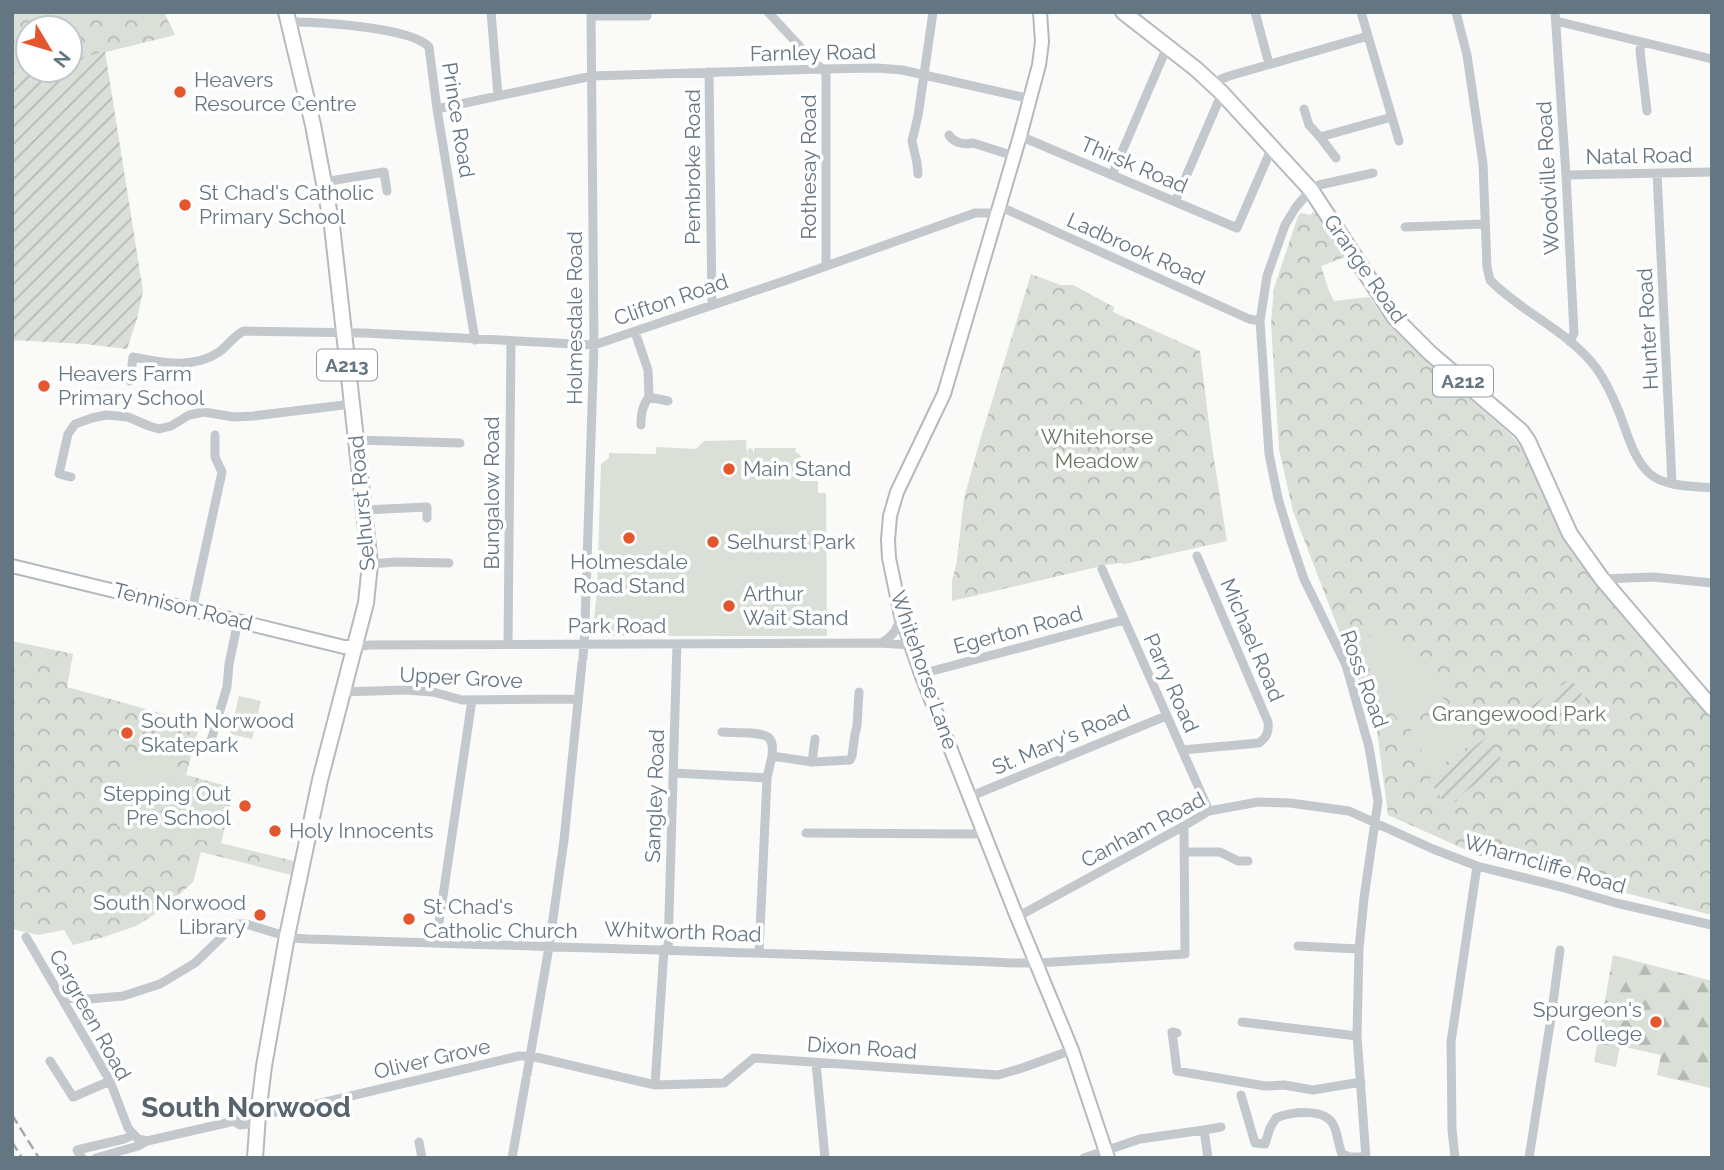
<svg xmlns="http://www.w3.org/2000/svg" width="1724" height="1170" viewBox="0 0 1724 1170" font-family="Raleway,sans-serif">
<style>
.forest{fill:url(#forest-firs)}
.park{fill:url(#park-crowns)}
.garden{fill:url(#garden-furrows)}
.pitch{fill:#dadfd7}
.lines{fill:none;stroke-linecap:round;stroke-linejoin:round}
.secondary-casing{stroke:#b3babf;stroke-width:16}
.primary-casing{stroke:#b5babe;stroke-width:18}
.street{stroke:#c3c8cc;stroke-width:9}
.secondary{stroke:#fff;stroke-width:12}
.primary{stroke:#fff;stroke-width:14}
.rail{stroke:#a2aab0;stroke-width:2.5;stroke-dasharray:10 5;stroke-linecap:butt}
.poi-dot{fill:#e4572e;stroke:#fff;stroke-width:2.5}
.labels{text-anchor:middle;stroke-width:7;stroke-linejoin:round;paint-order:stroke}
.shield{fill:#fff;stroke:#939fa8;stroke-width:2}
.shield-label{font-size:19px;font-weight:bold;fill:#657683}
.street-label{font-size:21px;fill:#657683;stroke:#fff}
.poi-label{font-size:21px;fill:#657683;stroke:#fff;text-anchor:start}
.park-label{font-size:21px;fill:#687a64;stroke:#fff}
.district-label{font-size:28px;font-weight:bold;fill:#57646e;stroke:#fff}
</style>
<defs>
<pattern id="forest-firs" width="22" height="20" patternUnits="userSpaceOnUse" patternTransform="scale(1.75)"><rect width="22" height="20" fill="#dadfd7"/><path d="M5 1l3.5 6h-7zM16 11l3.5 6h-7z" fill="#b4b9b4"/></pattern>
<pattern id="park-crowns" width="20" height="18" patternUnits="userSpaceOnUse" patternTransform="scale(1.75)"><rect width="20" height="18" fill="#dadfd7"/><path d="M2 6a3 3 0 1 1 6 0M12 15a3 3 0 1 1 6 0" fill="none" stroke="#b4b9b4"/></pattern>
<pattern id="garden-furrows" width="10" height="10" patternUnits="userSpaceOnUse" patternTransform="scale(1.75)"><rect width="10" height="10" fill="#dadfd7"/><path d="M-1 1l2-2M0 10L10 0M9 11l2-2" fill="none" stroke="#b4b9b4"/></pattern>
</defs>
<rect width="100%" height="100%" fill="#fafaf8"/>
<path class="forest" d="M 1613,955 L 1712,981 L 1712,1117 L 1710,1088 L 1657,1075 L 1661,1055 L 1620,1046 L 1616,1067 L 1594,1062 Z"/>
<path class="park" d="M 12,12 L 164,12 L 175,35 L 70,61 L 70,28 L 28,28 L 28,70 L 38,70 L 12,77 Z
M 1312,212 L 1317,213 L 1345,257 L 1321,266 L 1329,291 L 1334,301 L 1369,297 L 1389,325 L 1430,364 L 1511,435 L 1521,447 L 1563,539 L 1590,578 L 1712,713 L 1712,915 L 1488,858 L 1489,854 L 1483,852 L 1482,856 L 1480,856 L 1388,815 L 1377,730 L 1293,511 L 1279,449 L 1271,323 L 1274,288 L 1298,216 L 1301,213 L 1311,215 Z
M 1031,274 L 1061,285 L 1073,285 L 1114,307 L 1113,312 L 1200,351 L 1211,440 L 1227,541 L 1125,564 L 1120,563 L 1106,565 L 952,601 L 952,581 L 957,561 L 964,498 L 981,437 Z
M 12,641 L 73,654 L 67,687 L 200,724 L 186,775 L 234,788 L 221,843 L 294,861 L 291,875 L 201,852 L 193,882 L 166,907 L 136,926 L 104,937 L 73,945 L 64,930 L 38,935 L 12,929 Z"/>
<path class="garden" d="M 105,51 L 143,291 L 137,319 L 127,349 L 85,344 L 12,340 L 12,77 L 38,70 L 70,70 L 70,61 Z
M 1571,679 L 1585,698 L 1586,703 L 1577,708 L 1579,712 L 1569,720 L 1566,716 L 1541,732 L 1531,716 L 1533,705 Z
M 1486,738 L 1506,766 L 1495,770 L 1459,796 L 1456,802 L 1443,801 L 1429,779 Z"/>
<path class="pitch" d="M 746,440 L 747,456 L 748,449 L 751,448 L 753,450 L 754,456 L 754,448 L 796,448 L 795,452 L 798,453 L 801,456 L 800,481 L 818,481 L 818,493 L 826,493 L 827,636 L 603,636 L 593,629 L 597,591 L 601,464 L 609,458 L 609,453 L 656,454 L 656,447 L 696,449 L 704,441 Z
M 1387,625 L 1396,637 L 1367,657 L 1358,644 Z
M 1399,639 L 1410,654 L 1376,678 L 1365,662 Z
M 1414,658 L 1444,699 L 1404,728 L 1374,688 Z
M 239,696 L 261,701 L 252,739 L 230,734 Z
M 1444,708 L 1470,745 L 1435,770 L 1409,732 Z
M 130,753 L 176,764 L 166,809 L 120,798 Z
M 178,782 L 225,794 L 213,843 L 166,831 Z
M 122,804 L 163,813 L 157,835 L 117,826 Z"/>
<g class="lines">
<defs>
<path id="secondary" d="M 1040,12 L 1042,42 L 1039,65 L 1020,136 L 944,394 L 897,492 L 890,516 L 888,540 L 889,558 L 901,616 L 921,674 L 1017,917 L 1072,1050 L 1108,1158
M 12,566 L 344,647 L 354,647"/>
<path id="primary" d="M 1123,12 L 1196,69 L 1222,93 L 1311,190 L 1395,318 L 1430,353 L 1521,431 L 1528,441 L 1570,534 L 1602,579 L 1712,708
M 255,1158 L 258,1115 L 264,1066 L 287,936 L 320,780 L 366,603 L 370,564 L 332,226 L 313,125 L 286,12"/>
</defs>
<use href="#secondary" class="secondary-casing"/>
<use href="#primary" class="primary-casing"/>
<path class="street" d="M 491,12 L 498,96
M 768,12 L 817,65 L 823,69 L 826,74 L 826,265
M 1255,12 L 1269,64
M 1456,12 L 1467,55 L 1483,164 L 1487,267 L 1490,280 C 1522,313 1569,331 1597,369 C 1606,382 1613,397 1619,412 C 1627,432 1633,459 1650,474 C 1665,487 1693,486 1712,488
M 1555,12 L 1566,175 L 1574,333 L 1570,342
M 591,16 L 647,16 L 647,12
M 1556,21 L 1712,59
M 290,22 C 318,22 411,27 429,47 L 437,109 L 475,340
M 1368,36 L 1399,141
M 1641,42 L 1640,51 L 1647,111
M 709,72 L 712,304
M 1212,83 L 1229,76 L 1368,36 L 1361,12
M 437,109 L 592,76 L 823,69 L 877,68 L 902,70 L 1031,99
M 1304,109 L 1309,125 L 1320,137 L 1392,117
M 949,135 C 954,143 964,145 973,143 L 1014,156
M 1020,136 L 1237,228 L 1270,152 L 1274,148
M 1320,137 L 1336,158
M 1657,173 L 1672,483
M 918,174 L 917,163 L 912,141 L 918,116 L 933,12
M 1112,175 L 1167,47
M 1566,175 L 1712,172
M 324,182 L 384,172 L 387,191
M 1175,202 L 1222,93
M 999,206 L 1249,319 L 1260,321
M 1405,227 L 1485,224
M 635,332 L 648,370 L 649,397 L 668,401
M 130,381 L 133,357 C 162,362 192,370 219,352 C 228,346 234,335 244,331 L 364,333 L 594,345 L 790,279 L 975,213 L 989,213 L 996,216
M 641,425 C 641,414 642,406 649,397
M 356,440 L 460,443
M 71,477 L 59,474 L 68,434 L 75,424 L 92,418 L 106,415 L 128,417 L 149,426 L 159,429 L 171,426 L 189,415 L 204,412 L 234,417 L 253,416 L 352,404
M 364,510 L 427,507 L 427,518
M 370,564 L 396,562 L 449,563
M 1102,569 L 1209,811
M 1602,579 L 1653,577 L 1712,583
M 192,610 L 222,472 L 215,457 L 215,435
M 585,624 L 594,345 L 591,12
M 881,643 C 893,636 897,630 901,616
M 508,644 L 511,341
M 354,647 L 370,645 L 879,643 L 912,645
M 583,658 L 585,628
M 921,674 L 1124,620
M 342,692 L 405,690 L 433,692 L 462,700 L 578,699
M 722,732 C 732,733 762,731 769,738 C 774,743 772,750 772,756
M 202,742 L 220,746
M 210,744 L 227,687 L 229,664 L 238,621
M 1182,750 L 1259,743 C 1267,737 1269,732 1268,722 L 1197,556
M 812,762 L 815,739
M 673,773 L 767,778 L 759,952
M 767,778 L 772,756 L 812,762 L 850,760 L 852,756 L 855,734 L 857,726 L 859,692
M 969,797 L 1166,716
M 806,833 L 973,834 L 983,832
M 1184,852 L 1220,852 L 1238,861 L 1248,861
M 1017,917 L 1184,826 L 1209,811 L 1258,802 L 1290,803 L 1349,811 L 1433,849 L 1477,866 L 1561,887 L 1616,903 L 1712,925
M 26,937 L 110,1081 L 128,1128 L 138,1139 L 147,1141
M 436,943 L 472,700
M 1298,946 L 1359,949
M 668,949 L 677,644
M 61,997 L 89,999 L 123,996 L 160,984 L 195,963 L 228,931 L 237,924 L 246,924 L 292,938 L 308,939 C 542,947 777,952 1012,963 L 1037,963 L 1185,954 L 1184,826
M 1242,1022 L 1357,1036
M 1177,1033 L 1172,1032 L 1177,1071 L 1265,1086 L 1284,1085 L 1313,1090 L 1361,1082
M 50,1061 L 73,1097 L 110,1081
M 816,1063 L 825,1158
M 527,1074 L 549,947 L 564,840 L 582,663
M 655,1085 L 724,1083 L 754,1058 L 998,1075 L 1022,1068 L 1072,1050
M 1241,1095 L 1255,1143 L 1265,1144 L 1270,1128 L 1276,1118 C 1291,1112 1326,1107 1334,1126 C 1338,1135 1338,1144 1342,1154 L 1350,1157 L 1366,1157
M 258,1115 L 300,1108 L 519,1056 L 531,1056 L 655,1085 L 664,949
M 234,1121 L 240,1125 L 258,1123
M 1204,1130 L 1221,1127
M 419,1142 L 422,1158
M 82,1158 L 77,1150 L 124,1139 L 133,1135
M 96,1158 L 138,1146 L 147,1141 L 226,1123 L 234,1121 L 240,1116 L 259,1112
M 512,1158 L 526,1079
M 1084,1158 L 1140,1139 L 1204,1130 L 1208,1158
M 1366,1158 L 1357,1036 L 1359,949 L 1364,898 L 1378,801 L 1369,747 L 1346,665 L 1304,579 L 1290,538 L 1278,498 L 1269,454 L 1260,321 L 1267,276 L 1285,225 L 1296,207 L 1307,194 L 1319,185 L 1373,173
M 1455,1158 L 1452,1129 L 1451,1042 L 1477,866
M 1529,1158 L 1551,1018 L 1560,950"/>
<use href="#secondary" class="secondary"/>
<use href="#primary" class="primary"/>
<path class="rail" d="M 12,1115 L 39,1158
M 12,1142 L 22,1158"/>
</g>
<g class="poi-dot">
<circle cx="180" cy="92" r="7"/>
<circle cx="185" cy="205" r="7"/>
<circle cx="44" cy="386" r="7"/>
<circle cx="729" cy="469" r="7"/>
<circle cx="629" cy="538" r="7"/>
<circle cx="713" cy="542" r="7"/>
<circle cx="729" cy="606" r="7"/>
<circle cx="127" cy="733" r="7"/>
<circle cx="245" cy="806" r="7"/>
<circle cx="275" cy="831" r="7"/>
<circle cx="260" cy="915" r="7"/>
<circle cx="409" cy="919" r="7"/>
<circle cx="1656" cy="1022" r="7"/>
</g>
<g class="labels">
<g class="shield">
<rect x="317" y="349.5" width="60" height="31" rx="5"/>
<rect x="1433" y="365.5" width="60" height="31" rx="5"/>
</g>
<g class="shield-label">
<text x="347" y="372">A213</text>
<text x="1463" y="388">A212</text>
</g>
<g class="street-label">
<text transform="translate(813 53) rotate(-1)" y="7">Farnley Road</text>
<text transform="translate(458 120) rotate(81)" y="7">Prince Road</text>
<text transform="translate(1639 156) rotate(-1)" y="7">Natal Road</text>
<text transform="translate(1134 165) rotate(23)" y="7">Thirsk Road</text>
<text transform="translate(693 167) rotate(-90)" y="7">Pembroke Road</text>
<text transform="translate(809 167) rotate(-90)" y="7">Rothesay Road</text>
<text transform="translate(1548 178) rotate(-93)" y="7">Woodville Road</text>
<text transform="translate(1136 249) rotate(24)" y="7">Ladbrook Road</text>
<text transform="translate(1365 269) rotate(55)" y="7">Grange Road</text>
<text transform="translate(671 300) rotate(-19)" y="7">Clifton Road</text>
<text transform="translate(575 318) rotate(-90)" y="7">Holmesdale Road</text>
<text transform="translate(1648 329) rotate(-93)" y="7">Hunter Road</text>
<text transform="translate(492 493) rotate(-90)" y="7">Bungalow Road</text>
<text transform="translate(362 503) rotate(-95)" y="7">Selhurst Road</text>
<text transform="translate(183 607) rotate(14)" y="7">Tennison Road</text>
<text x="617" y="633">Park Road</text>
<text transform="translate(1018 630) rotate(-15)" y="7">Egerton Road</text>
<text transform="translate(1252 640) rotate(67)" y="7">Michael Road</text>
<text transform="translate(924 670) rotate(71)" y="7">Whitehorse Lane</text>
<text transform="translate(461 678) rotate(3)" y="7">Upper Grove</text>
<text transform="translate(1364 679) rotate(70)" y="7">Ross Road</text>
<text transform="translate(1171 683) rotate(66)" y="7">Parry Road</text>
<text transform="translate(1061 740) rotate(-23)" y="7">St. Mary's Road</text>
<text transform="translate(655 796) rotate(-88)" y="7">Sangley Road</text>
<text transform="translate(1143 830) rotate(-28)" y="7">Canham Road</text>
<text transform="translate(1545 864) rotate(16)" y="7">Wharncliffe Road</text>
<text transform="translate(683 932) rotate(2)" y="7">Whitworth Road</text>
<text transform="translate(90 1015) rotate(61)" y="7">Cargreen Road</text>
<text transform="translate(862 1048) rotate(4)" y="7">Dixon Road</text>
<text transform="translate(432 1059) rotate(-13)" y="7">Oliver Grove</text>
</g>
<g class="poi-label">
<text x="194" y="87">Heavers<tspan x="194" dy="24">Resource Centre</tspan></text>
<text x="199" y="200">St Chad's Catholic<tspan x="199" dy="24">Primary School</tspan></text>
<text x="58" y="381">Heavers Farm<tspan x="58" dy="24">Primary School</tspan></text>
<text x="743" y="476">Main Stand</text>
<text x="727" y="549">Selhurst Park</text>
<text x="629" y="569" text-anchor="middle">Holmesdale<tspan x="629" dy="24">Road Stand</tspan></text>
<text x="743" y="601">Arthur<tspan x="743" dy="24">Wait Stand</tspan></text>
<text x="141" y="728">South Norwood<tspan x="141" dy="24">Skatepark</tspan></text>
<text x="231" y="801" text-anchor="end">Stepping Out<tspan x="231" dy="24">Pre School</tspan></text>
<text x="289" y="838">Holy Innocents</text>
<text x="246" y="910" text-anchor="end">South Norwood<tspan x="246" dy="24">Library</tspan></text>
<text x="423" y="914">St Chad's<tspan x="423" dy="24">Catholic Church</tspan></text>
<text x="1642" y="1017" text-anchor="end">Spurgeon's<tspan x="1642" dy="24">College</tspan></text>
</g>
<g class="park-label">
<text x="1097" y="444">Whitehorse<tspan x="1097" dy="24">Meadow</tspan></text>
<text x="1519" y="721">Grangewood Park</text>
</g>
<g class="district-label">
<text x="246" y="1117">South Norwood</text>
</g>
</g>
<rect width="1724" height="1170" fill="none" stroke="#657683" stroke-width="28"/>
<g transform="translate(49 49) rotate(128)"><circle r="33" fill="#ffffff" stroke="#c1c8cd" stroke-width="2"/>
<path d="M0-5L12 26L0 18L-12 26Z" fill="#e4572e"/>
<text y="-10" font-size="19" font-weight="bold" text-anchor="middle" fill="#657683">N</text>
</g>
</svg>
